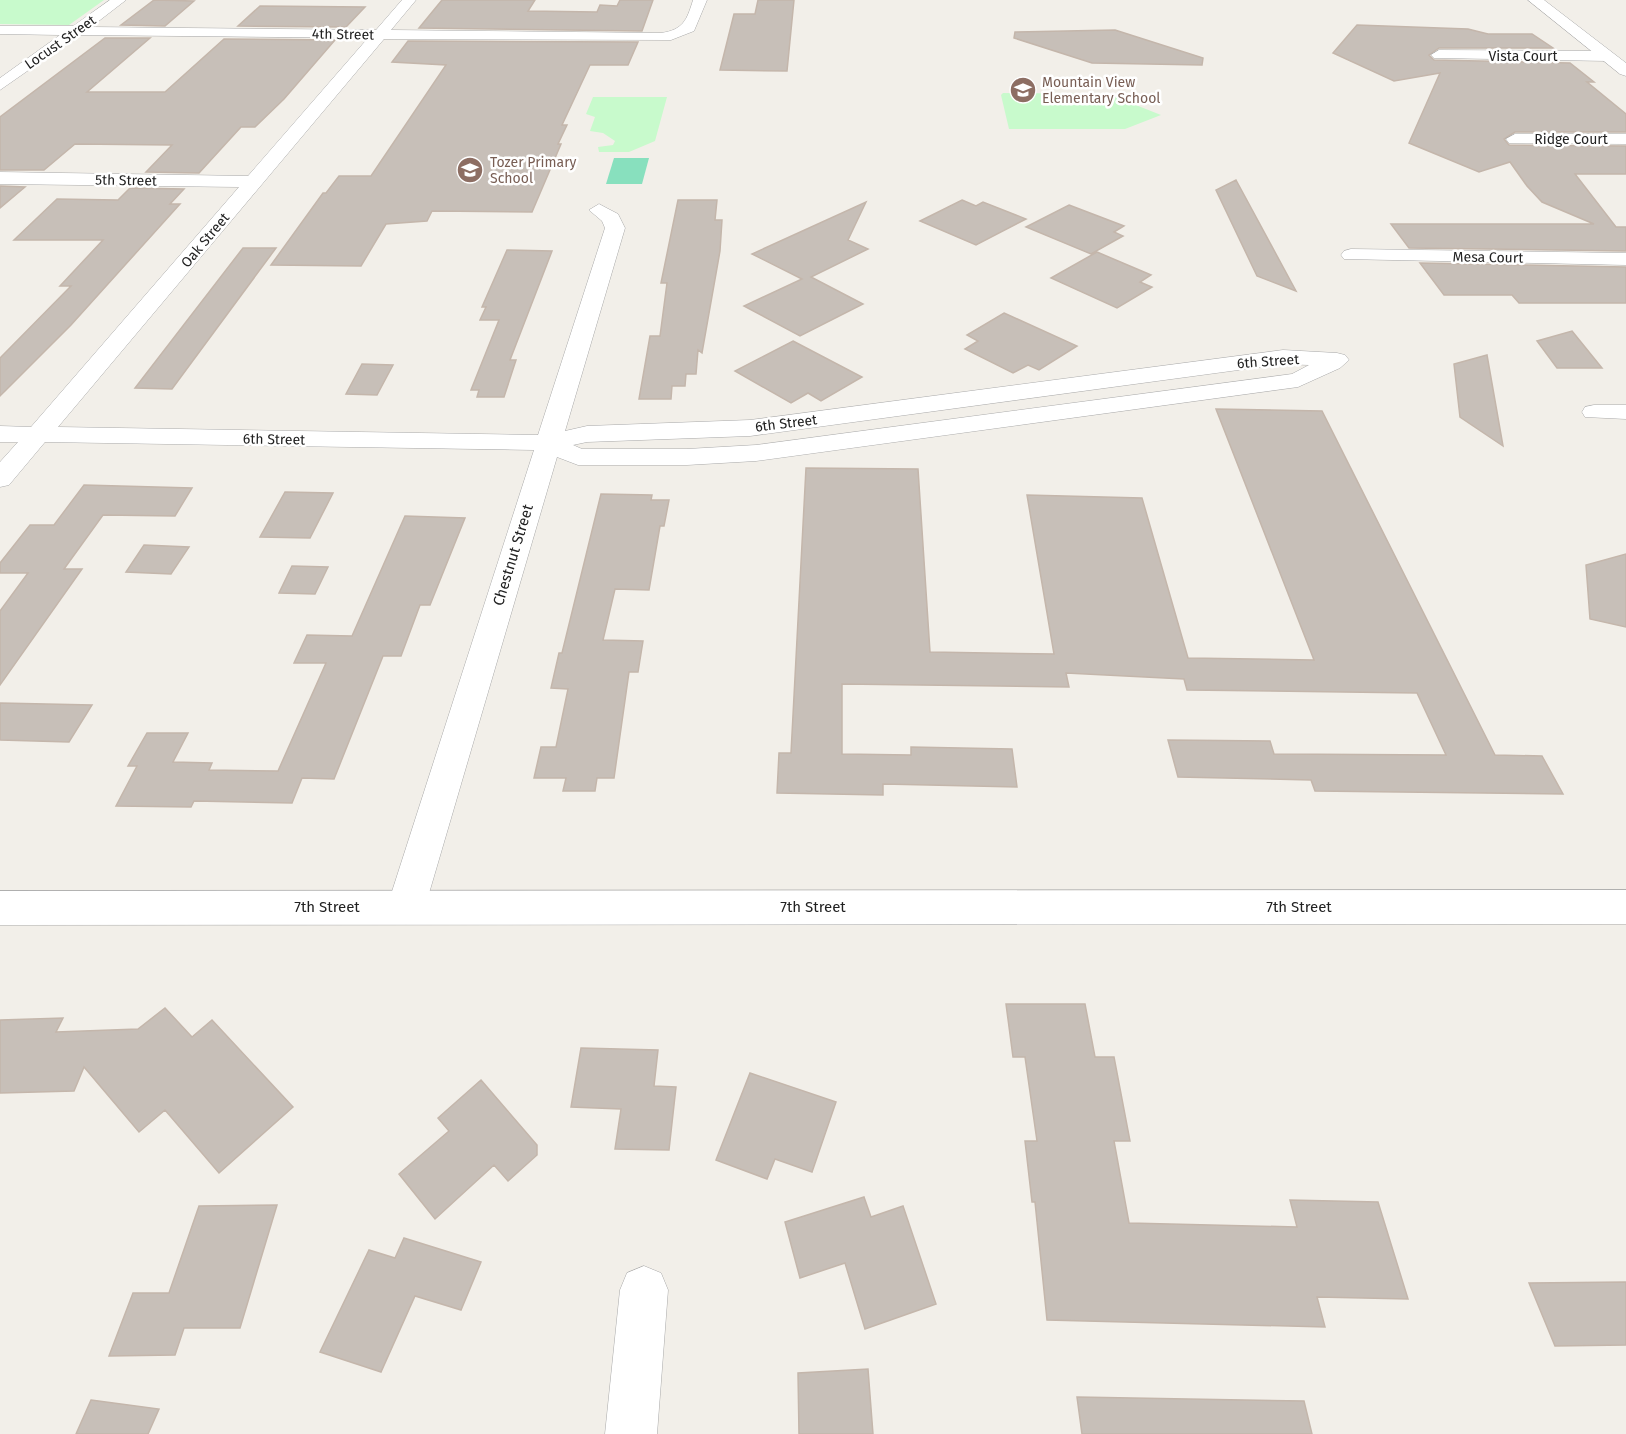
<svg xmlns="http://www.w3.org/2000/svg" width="1626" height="1434" viewBox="0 0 1626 1434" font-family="'Fira Sans',sans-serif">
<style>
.park{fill:#c8facc}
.pitch{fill:#88e0be}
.building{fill:#c7bfb8;stroke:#c4b6ab;stroke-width:1.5}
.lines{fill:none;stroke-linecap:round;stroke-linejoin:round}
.minor-casing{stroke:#a9a9a9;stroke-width:1}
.tertiary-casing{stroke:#a9a9a9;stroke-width:1}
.minor{fill:#fff;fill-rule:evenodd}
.tertiary{fill:#fff;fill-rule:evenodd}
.labels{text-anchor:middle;stroke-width:5;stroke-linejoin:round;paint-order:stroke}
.far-street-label{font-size:14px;fill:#222;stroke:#fff}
.far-education-label{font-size:14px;fill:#785e54;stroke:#fff;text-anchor:start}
.street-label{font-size:15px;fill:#222;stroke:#fff}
</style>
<rect width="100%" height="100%" fill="#f2efe9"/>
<path class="park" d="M 0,0 L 104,0 L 69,25 L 0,24 Z
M 1003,93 L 1108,94 L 1161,115 L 1125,129 L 1009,129 L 1001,95 Z
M 593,97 L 667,97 L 655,141 L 629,152 L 599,152 L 598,147 L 613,145 L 615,141 L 603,133 L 590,131 L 595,117 L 586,114 Z"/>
<path class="pitch" d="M 614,158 L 649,158 L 642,184 L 606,184 Z"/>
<path class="building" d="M 154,0 L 194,1 L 165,26 L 121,25 Z
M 442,0 L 535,0 L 528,11 L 597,12 L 600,5 L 617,6 L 620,0 L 653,0 L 642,31 L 419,28 Z
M 758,0 L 794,0 L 787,71 L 720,70 L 734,14 L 755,14 Z
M 260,6 L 365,7 L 346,27 L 238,26 Z
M 1357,25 L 1468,29 L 1488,34 L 1532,34 L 1553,48 L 1439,48 L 1429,55 L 1434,60 L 1570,63 L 1594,82 L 1587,82 L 1626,114 L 1626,132 L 1515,132 L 1504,139 L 1509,145 L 1626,146 L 1626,174 L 1575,174 L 1616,227 L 1626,227 L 1626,251 L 1409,248 L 1391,224 L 1594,224 L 1542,202 L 1527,186 L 1510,162 L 1479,172 L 1409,143 L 1440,73 L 1394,81 L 1333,53 Z
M 1115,30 L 1203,58 L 1202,65 L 1092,63 L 1014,38 L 1015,32 Z
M 105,38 L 150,38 L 87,92 L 165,92 L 224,39 L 335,40 L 284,99 L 255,127 L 241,127 L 199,173 L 146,172 L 172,145 L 75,144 L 44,170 L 0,170 L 0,117 Z
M 408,41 L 638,42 L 628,65 L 590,65 L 562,125 L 567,125 L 558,144 L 561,144 L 532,212 L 432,211 L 427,221 L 386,224 L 361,266 L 271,265 L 323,193 L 326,193 L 339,176 L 371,176 L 446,65 L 392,62 Z
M 1236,180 L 1296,291 L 1257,276 L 1216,190 Z
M 0,186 L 25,187 L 0,208 Z
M 130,188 L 184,189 L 170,204 L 180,204 L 71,325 L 0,396 L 0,358 L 71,286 L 60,286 L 103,240 L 14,240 L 57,199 L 118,200 Z
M 678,200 L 717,200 L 715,220 L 722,220 L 720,251 L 702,353 L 698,350 L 696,374 L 686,374 L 685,386 L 672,386 L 671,399 L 639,399 L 650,336 L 660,336 L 667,283 L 661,283 Z
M 962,200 L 976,206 L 983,202 L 1026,219 L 976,245 L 920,221 Z
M 866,202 L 848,240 L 868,249 L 811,277 L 863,304 L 800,336 L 744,306 L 802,279 L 752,254 Z
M 1069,205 L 1124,226 L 1114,232 L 1123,236 L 1091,254 L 1026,227 Z
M 243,248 L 276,248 L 172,389 L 135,388 Z
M 507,250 L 552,251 L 510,360 L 516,360 L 504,397 L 477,397 L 479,390 L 471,390 L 499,320 L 480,320 L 486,307 L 482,307 Z
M 1097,252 L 1151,275 L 1140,282 L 1152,287 L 1117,308 L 1051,278 Z
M 1420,263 L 1626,267 L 1626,303 L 1519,303 L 1512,295 L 1444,295 Z
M 1004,313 L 1077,346 L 1039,370 L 1028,365 L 1013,373 L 965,349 L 978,341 L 967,335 Z
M 1572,331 L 1602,368 L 1557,368 L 1537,341 Z
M 793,341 L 862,377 L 821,401 L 808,393 L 791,403 L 735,371 Z
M 1487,355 L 1503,446 L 1460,417 L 1454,364 Z
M 362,364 L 393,365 L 377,395 L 346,394 Z
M 1216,409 L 1322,411 L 1495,755 L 1542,756 L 1563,794 L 1315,791 L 1311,780 L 1178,777 L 1168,740 L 1270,741 L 1274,754 L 1446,755 L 1417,693 L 1187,690 L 1184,679 L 1066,673 L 1069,687 L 842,684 L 842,754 L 911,755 L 911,747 L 1012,749 L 1017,787 L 883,784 L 883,795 L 777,793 L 779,753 L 791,753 L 806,468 L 918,469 L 930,652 L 1054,654 L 1027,495 L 1065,496 L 1142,498 L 1188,658 L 1314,660 Z
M 84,485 L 192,488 L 175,516 L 103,515 L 64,569 L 82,569 L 0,685 L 0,611 L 28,573 L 0,573 L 0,563 L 30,525 L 54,525 Z
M 285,492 L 333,493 L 310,538 L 260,537 Z
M 601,494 L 652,495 L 651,500 L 669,500 L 664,526 L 660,526 L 649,590 L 615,589 L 603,640 L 643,641 L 638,672 L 629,672 L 614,778 L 597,778 L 595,791 L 563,791 L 566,778 L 534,778 L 541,747 L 556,747 L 568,689 L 551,688 L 559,653 L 562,653 Z
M 405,516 L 465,518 L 430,605 L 420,605 L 401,656 L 383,656 L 334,779 L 302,778 L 292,803 L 194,801 L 191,807 L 116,806 L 137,766 L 128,766 L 147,733 L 188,733 L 173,762 L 212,763 L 209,770 L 278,771 L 326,663 L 294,663 L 307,635 L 352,636 Z
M 144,545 L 189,547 L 171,574 L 126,572 Z
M 1626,554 L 1626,627 L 1590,619 L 1586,565 Z
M 292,566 L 328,567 L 315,594 L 279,593 Z
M 0,703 L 92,705 L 69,742 L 0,740 Z
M 1006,1004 L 1085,1004 L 1095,1057 L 1114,1057 L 1130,1141 L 1114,1141 L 1129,1223 L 1297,1227 L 1290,1200 L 1378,1202 L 1408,1299 L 1317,1297 L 1325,1327 L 1047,1320 L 1035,1202 L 1032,1202 L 1025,1141 L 1037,1141 L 1025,1057 L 1013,1057 Z
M 165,1008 L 192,1037 L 212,1020 L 293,1107 L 219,1173 L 165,1110 L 139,1132 L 84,1067 L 74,1091 L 0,1093 L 0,1020 L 63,1018 L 56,1032 L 138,1029 Z
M 581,1048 L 658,1050 L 654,1086 L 676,1087 L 669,1150 L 615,1149 L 621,1109 L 571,1107 Z
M 750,1073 L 836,1102 L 812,1172 L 775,1159 L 767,1179 L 716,1160 Z
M 481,1080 L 537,1145 L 537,1155 L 508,1181 L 494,1165 L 435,1219 L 399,1174 L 449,1131 L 438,1118 Z
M 864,1197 L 871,1217 L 903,1206 L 936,1304 L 865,1329 L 845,1263 L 800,1278 L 785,1222 Z
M 277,1205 L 240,1328 L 184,1328 L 175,1355 L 109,1356 L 133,1293 L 169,1293 L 199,1206 Z
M 404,1238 L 481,1262 L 461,1310 L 415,1296 L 381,1372 L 320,1352 L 369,1250 L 395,1258 Z
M 1626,1282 L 1626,1345 L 1555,1346 L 1529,1283 Z
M 868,1369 L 873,1434 L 799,1434 L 798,1373 Z
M 1077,1397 L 1304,1401 L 1312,1434 L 1082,1434 Z
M 91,1400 L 159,1409 L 148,1434 L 76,1434 Z"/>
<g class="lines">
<defs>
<path id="minor" d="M 110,0 L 126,0 L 91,27 L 376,30 L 402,0 L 416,0 L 391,30 L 661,33 C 683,30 687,20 693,0 L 707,0 L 694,31 L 671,40 L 384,39 L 58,427 L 538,435 L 605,228 L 602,221 L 589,210 L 599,204 L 618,214 L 625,228 L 565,431 L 587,426 L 750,420 L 1283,350 L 1337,353 L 1345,355 L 1349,360 L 1340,368 L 1298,387 L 756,461 L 687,465 L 578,465 L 557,457 L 425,907 L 419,919 L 406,924 L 393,919 L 387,907 L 534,450 L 45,442 L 9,485 L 0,487 L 0,462 L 18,442 L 0,442 L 0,426 L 31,427 L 239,187 L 0,184 L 0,172 L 248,176 L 368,38 L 79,35 L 0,90 L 0,78 L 60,35 L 0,34 L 0,26 L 73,26 ZM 1283,364 L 1309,365 L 1292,374 L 756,445 L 687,449 L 582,449 L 573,445 L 587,442 L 750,436 Z
M 1439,50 L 1608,51 L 1616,56 L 1608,61 L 1434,58 L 1431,55 Z
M 1515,134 L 1626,134 L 1626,144 L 1509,143 L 1506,139 Z
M 1351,249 L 1626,253 L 1626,265 L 1344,259 L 1341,255 L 1344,251 Z
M 1594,405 L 1626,405 L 1626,419 L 1585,417 L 1582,412 L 1585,407 Z
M 644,1266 L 661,1273 L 668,1290 L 657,1434 L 605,1434 L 620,1290 L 627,1273 Z"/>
<path id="tertiary" d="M 1528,0 L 1544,0 L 1626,63 L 1626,76 L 1620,74 Z
M 1626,890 L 1626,924 L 0,925 L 0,891 Z"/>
</defs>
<use href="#minor" class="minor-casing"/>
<use href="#tertiary" class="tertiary-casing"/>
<use href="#minor" class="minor"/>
<use href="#tertiary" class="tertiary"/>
</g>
<defs>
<symbol id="school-disc" viewBox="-11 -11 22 22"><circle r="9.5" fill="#8d6e63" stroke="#fff"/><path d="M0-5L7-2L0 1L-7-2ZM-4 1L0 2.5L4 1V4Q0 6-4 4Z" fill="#fff"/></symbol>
</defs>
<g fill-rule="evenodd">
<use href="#school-disc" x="1008" y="75" width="30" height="30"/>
<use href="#school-disc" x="455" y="155" width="30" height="30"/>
</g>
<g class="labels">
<g class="far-street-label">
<text transform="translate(343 34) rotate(1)" y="5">4th Street</text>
<text transform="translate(60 42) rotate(-35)" y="5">Locust Street</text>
<text x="1523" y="61">Vista Court</text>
<text x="1571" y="144">Ridge Court</text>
<text transform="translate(126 180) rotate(1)" y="5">5th Street</text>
<text transform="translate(205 240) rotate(-50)" y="5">Oak Street</text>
<text transform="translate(1488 257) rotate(1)" y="5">Mesa Court</text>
<text transform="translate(1268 361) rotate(-4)" y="5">6th Street</text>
<text transform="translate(786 423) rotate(-7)" y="5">6th Street</text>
<text transform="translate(274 439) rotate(1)" y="5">6th Street</text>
</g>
<g class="far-education-label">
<text x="1042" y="87">Mountain View<tspan x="1042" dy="16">Elementary School</tspan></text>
<text x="490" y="167">Tozer Primary<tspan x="490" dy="16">School</tspan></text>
</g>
<g class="street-label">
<text transform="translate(513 555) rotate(-73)" y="5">Chestnut Street</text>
<text x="327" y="912">7th Street</text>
<text x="813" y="912">7th Street</text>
<text x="1299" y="912">7th Street</text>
</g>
</g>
</svg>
